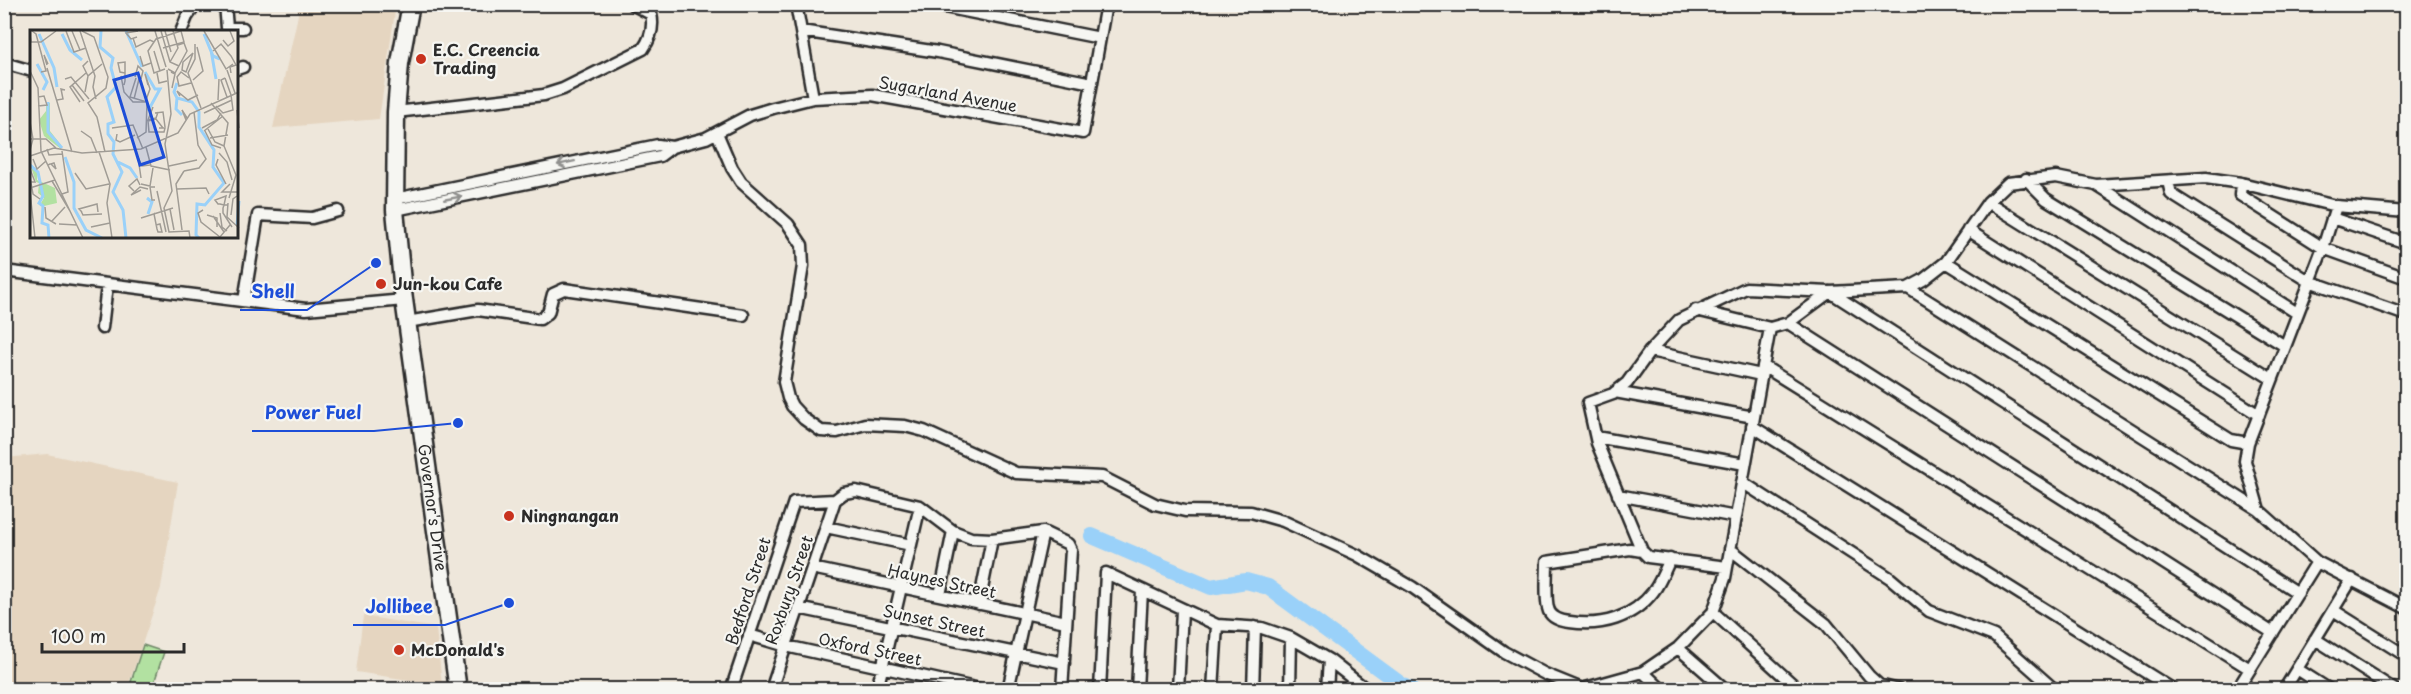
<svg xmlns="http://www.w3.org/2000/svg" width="2411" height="694" viewBox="0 0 2411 694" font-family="'Playpen Sans',sans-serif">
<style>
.built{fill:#e5d5c0}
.green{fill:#b2e1a1;stroke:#6e8666;stroke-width:1.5}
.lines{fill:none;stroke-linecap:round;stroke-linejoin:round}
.river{stroke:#9ad1f9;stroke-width:16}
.minor-casing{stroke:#2b2b2b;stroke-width:15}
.primary-casing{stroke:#2b2b2b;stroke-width:21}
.minor{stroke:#f6f6f2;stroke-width:10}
.primary{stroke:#f6f6f2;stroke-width:16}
.oneway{stroke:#90908e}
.poi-dot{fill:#c8321e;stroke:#f6f6f2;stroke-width:2}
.labels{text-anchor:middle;stroke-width:4.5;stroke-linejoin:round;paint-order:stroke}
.poi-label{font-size:16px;font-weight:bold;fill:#2b2b2b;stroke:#f6f6f2;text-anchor:start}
.street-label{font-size:16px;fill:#2b2b2b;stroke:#f6f6f2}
.inset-river{fill:none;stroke:#9ad1f9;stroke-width:3}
.inset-road{fill:none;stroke:#a09c95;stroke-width:1.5}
.view{fill:#1d4ed8;fill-opacity:0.15;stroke:#1d4ed8;stroke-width:3}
.inset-edge{fill:none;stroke:#2b2b2b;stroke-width:3}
.leader{fill:none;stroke:#1d4ed8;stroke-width:2}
.callout-dot{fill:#1d4ed8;stroke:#f6f6f2;stroke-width:2}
.callout-label{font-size:18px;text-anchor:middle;font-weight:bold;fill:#1d4ed8;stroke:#f6f6f2;stroke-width:4.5;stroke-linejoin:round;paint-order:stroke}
</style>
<rect width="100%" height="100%" fill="#eee7db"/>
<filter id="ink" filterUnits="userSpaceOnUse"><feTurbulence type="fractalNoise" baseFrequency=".0167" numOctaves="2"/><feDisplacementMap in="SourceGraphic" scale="12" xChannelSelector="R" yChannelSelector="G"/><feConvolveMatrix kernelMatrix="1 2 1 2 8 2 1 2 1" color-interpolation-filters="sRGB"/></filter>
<g filter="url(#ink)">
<path class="built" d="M 298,5 L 396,5 L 379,119 L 273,128 L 298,15 Z
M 47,454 L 178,482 L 161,588 L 127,689 L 5,689 L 5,458 Z
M 363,616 L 436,628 L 442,685 L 356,672 Z"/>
<path class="green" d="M 143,645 L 164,652 L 152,689 L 129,688 Z"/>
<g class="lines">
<path class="river" d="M 1092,536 L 1211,587 L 1246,581 L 1268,587 L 1403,686 L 1411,690"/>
<defs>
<path id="minor" d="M 225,4 L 227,28 L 243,28
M 796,4 L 813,98
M 929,4 L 1100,38
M 801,31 L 938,52 L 1092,83
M 181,32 L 187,17 L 196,4
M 4,63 L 32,71
M 237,69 L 243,67
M 396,112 L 544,95 L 563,89 L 643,49 C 651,38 654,27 651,14 L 632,4
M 717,133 L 732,168 L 741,182 L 788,224 L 802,245 L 803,266 L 784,382 L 788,398 L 792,406 L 804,419 L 821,431 L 837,432 L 865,424 L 905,426 L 924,431 L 1016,473 L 1102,477 L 1155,504 L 1185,511 L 1251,512 L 1283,521 L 1357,555 L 1412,587 L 1504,652 L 1545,674 L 1582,689 L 1643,672 L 1678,648 L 1713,612 L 1725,578 L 1770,328 L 1788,323 L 1830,292 L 2298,593
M 2026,179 L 2046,199 L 2285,346
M 2168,181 L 2171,194 L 2309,281 L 2406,315
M 2241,183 L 2240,195 L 2323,248 L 2406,278
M 2096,185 L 2297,313
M 395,199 L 658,145 L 672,147
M 1988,202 L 2272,379
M 2336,206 L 2323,248 L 2248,443 L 2245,461 L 2259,510 L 2317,562 L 2406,608
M 395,210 L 660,156 L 672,147 L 706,138 L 750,115 L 773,108 L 813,98 L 872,95 L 1083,133 L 1106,4
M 2332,218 L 2406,243
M 1968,230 L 2259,415
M 1946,262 L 2231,440 L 2248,443
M 4,271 L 306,309 L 404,300
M 1908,288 L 2259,510
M 244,301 L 258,215 L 312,218 L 338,211
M 1696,310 L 1770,328
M 407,322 L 478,310 L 540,319 L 548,313 L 553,294 L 564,289 L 743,315
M 1788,323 L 2273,633
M 102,328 L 107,285
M 1650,351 L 1761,375
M 1763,366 L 2250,669
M 1615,392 L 1754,417
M 1752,426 L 2174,690
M 1596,437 L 1745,464
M 1742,482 L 1890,578 L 1929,611 L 1994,636 L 2055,690
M 1618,495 L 1736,517
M 826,527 L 911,545
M 1043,532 L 1068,544 L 1071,550 L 1062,690
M 1730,549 L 1826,624 L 1869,676 L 1879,685 L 1899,690
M 1642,551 L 1648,557 L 1727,567
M 1670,559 C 1665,570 1660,583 1653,592 C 1633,618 1601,627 1570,622 C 1561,621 1550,618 1548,608 C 1545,595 1547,576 1547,562 L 1630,549 L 1642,551 L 1597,443 L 1588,403 L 1613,394 L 1627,383 L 1650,351 L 1679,320 L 1746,288 L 1830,292 L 1908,288 L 1923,280 L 1946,262 L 1988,202 L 2008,183 L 2056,177 L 2096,185 L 2206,178 L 2241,183 L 2336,206 L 2406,212
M 812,568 L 1066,622
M 940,595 L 953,531
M 979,604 L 992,539
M 798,608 L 1064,663
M 2333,610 L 2406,656
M 1713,612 L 1799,690
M 749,635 L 786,646 L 984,690
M 2315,639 L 2395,690
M 1678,648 L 1726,690
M 2297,669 L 2330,690
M 1643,672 L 1662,690
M 731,690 L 794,502 L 835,500 L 844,493 L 856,491 L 920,506 L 953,531 L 971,538 L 992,539 L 1043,532
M 771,690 L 835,500
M 877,690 L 920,506
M 1008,690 L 1043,532
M 1100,690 L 1106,573 L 1217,625 L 1262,628 L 1291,638 L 1329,660 L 1367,690
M 1137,690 L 1142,590
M 1178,690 L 1182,610
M 1213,690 L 1217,625
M 1253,690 L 1255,627
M 1290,690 L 1291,638
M 1327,690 L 1329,660
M 2237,690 L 2317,562
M 2284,690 L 2352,579"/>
<g id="primary">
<path id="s1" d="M 411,4 L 400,63 L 396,112 L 395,210 L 403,292 L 458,690"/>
</g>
</defs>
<use href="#minor" class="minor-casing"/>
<use href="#primary" class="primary-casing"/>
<use href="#minor" class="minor"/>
<use href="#primary" class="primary"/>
</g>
<defs><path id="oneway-shaft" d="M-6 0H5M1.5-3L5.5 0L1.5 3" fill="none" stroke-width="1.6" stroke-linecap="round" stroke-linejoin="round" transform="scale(1.5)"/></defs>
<g class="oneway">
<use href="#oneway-shaft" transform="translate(566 163) rotate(168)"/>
<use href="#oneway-shaft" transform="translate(453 198) rotate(-11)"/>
</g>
</g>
<g class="poi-dot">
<circle cx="421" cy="59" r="6"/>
<circle cx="381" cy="284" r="6"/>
<circle cx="509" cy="516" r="6"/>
<circle cx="399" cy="650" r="6"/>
</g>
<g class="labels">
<g class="poi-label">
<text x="433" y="56">E.C. Creencia<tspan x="433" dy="18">Trading</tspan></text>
<text x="393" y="290">Jun-kou Cafe</text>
<text x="521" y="522">Ningnangan</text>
<text x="411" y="656">McDonald's</text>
</g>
<g class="street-label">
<text transform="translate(948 94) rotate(10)" y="6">Sugarland Avenue</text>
<text dy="6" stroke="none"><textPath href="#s1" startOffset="507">Governor's Drive</textPath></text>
<text transform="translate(942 581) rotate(12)" y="6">Haynes Street</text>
<text transform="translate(789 590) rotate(-71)" y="6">Roxbury Street</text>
<text transform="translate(748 591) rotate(-72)" y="6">Bedford Street</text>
<text transform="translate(934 621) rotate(12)" y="6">Sunset Street</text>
<text transform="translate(870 649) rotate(12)" y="6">Oxford Street</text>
</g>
</g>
<g transform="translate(30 30)">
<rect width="208" height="208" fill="#eee7db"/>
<path d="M 16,73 L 20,73 L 20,101 L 31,115 L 31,119 L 14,106 L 9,90 L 16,81 ZM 0,134 L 8,141 L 7,150 L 25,158 L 27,173 L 14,176 L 11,173 L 14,168 L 8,163 L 9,153 L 6,152 Z" fill="#b2e1a1"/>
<path class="inset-river" d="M 71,1 L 70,17 L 83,28 L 81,38 L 86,57 L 77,67 L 84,92 L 78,94 L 78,104 L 84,112 L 83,124 L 92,142 L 83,162 L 93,180 L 96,208M 96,1 L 112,37M 9,4 L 24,38 L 27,57M 32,4 L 40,20 L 52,30M 174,4 L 183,26 L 190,29M 181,20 L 186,49M 7,34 L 17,52 L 13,60M 115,42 L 125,59 L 130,59 L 118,81M 147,53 L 144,62 L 147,68 L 162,72 L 169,82 L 169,97 L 184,120 L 183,137 L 194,153 L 175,175 L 167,174 L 166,205 L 169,208M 147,68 L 146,79 L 152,85M 18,72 L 18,102 L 32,118M 35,127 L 44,152 L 44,178 L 56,200 L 72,208M 88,132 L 100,138 L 107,148M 0,135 L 8,142 L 13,166 L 9,173 L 13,176 L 12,193 L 18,195 L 19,208M 117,168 L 122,172 L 118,184M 207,195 L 209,171"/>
<path class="inset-road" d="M 2,1 L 6,4 L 16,41 L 11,42M 36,1 L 44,22 L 56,18M 42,1 L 50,20M 50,1 L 65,46 L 63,57 L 66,69M 52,1 L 64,7 L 78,47 L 76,58 L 58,73 L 67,87 L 75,122M 125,1 L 136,37M 131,1 L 140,32 L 149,36M 135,1 L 141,22M 174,1 L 196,39 L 203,34M 0,5 L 1,12 L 11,12 L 26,1M 107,7 L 101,9 L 96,3 L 108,1M 103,8 L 106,17 L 120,10 L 124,12M 193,10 L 198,16 L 204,11 L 200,1M 165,14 L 165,29 L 158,43 L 171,78M 133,18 L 154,12 L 151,1M 124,21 L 130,41M 183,21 L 191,14 L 201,26 L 206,35 L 200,37 L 201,43M 163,23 L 156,42 L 152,40 L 153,32 ZM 110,26 L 113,36 L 121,33M 58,31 L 53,36 L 58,46M 140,32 L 148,18 L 143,1M 17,35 L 14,25 L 18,34M 17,38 L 42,122M 135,39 L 124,43 L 118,21 L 126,9 L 151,1M 138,39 L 145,43 L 157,21 L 154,13 L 148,15M 137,40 L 141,84 L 135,114 L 142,161 L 134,178 L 139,202 L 159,201 L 160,208M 197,40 L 205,63M 0,41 L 8,58 L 11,121 L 53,208M 141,42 L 145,44 L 142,58M 127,43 L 129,53 L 137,51M 91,46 L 94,62 L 103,72 L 115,72M 105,47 L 108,36 L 113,41 L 111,49M 106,48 L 100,67 L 117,72 L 116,102 L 107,108M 159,48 L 151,42 L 147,47 L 149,56 L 161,53M 195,48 L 191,50 L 197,67M 195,48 L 201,65M 35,49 L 41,47 L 59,69M 163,50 L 173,41 L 167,17M 42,55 L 54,71M 94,55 L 95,51 L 95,32 L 88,33 L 90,42 L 95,43M 55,62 L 58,46 L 72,34M 150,66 L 147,61 L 158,70 L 168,65M 104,69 L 109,49M 27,70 L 33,69 L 31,59 L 35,60M 116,70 L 120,59 L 115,44 L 118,55M 188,70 L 189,49M 50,72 L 40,57 L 56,43M 181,73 L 198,93 L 194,116 L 206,145 L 199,168M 8,76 L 17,75 L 14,66 L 8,67M 186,76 L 193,83 L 203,80 L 201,65M 123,77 L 118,90 L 126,88 L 128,82M 207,80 L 209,98M 125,83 L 133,82 L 135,97M 174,83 L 202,70M 156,90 L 152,80 L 157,88M 0,92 L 3,109 L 0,120M 82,98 L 103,95 L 113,119M 129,98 L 135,98 L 134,102 L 119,102 L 118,91 L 126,89 L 133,98M 172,98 L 187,90 L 191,83M 178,99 L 185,112 L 194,116M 51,101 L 61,108 L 67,123M 174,101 L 193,86M 175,101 L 182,115 L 191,118M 87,104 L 86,110 L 90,112 L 105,105M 180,108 L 198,105M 0,109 L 16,109 L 26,118M 116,117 L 121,136 L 140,140M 24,118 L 52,123 L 111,119 L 148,103 L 160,84 L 209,62M 17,119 L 19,125 L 32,124M 32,121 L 38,162 L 32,164M 69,122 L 80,154 L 77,173 L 82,208M 189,123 L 197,132 L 202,150M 107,125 L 112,136 L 120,135M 0,126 L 24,118M 108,127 L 111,148M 3,129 L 7,139 L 16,131M 188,129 L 186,135 L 196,154M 18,135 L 20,134 L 21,134 L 24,133 L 26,139 L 21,134M 139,136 L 167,130M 0,139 L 5,152 L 0,152M 154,141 L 169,138 L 176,129 L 168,115 L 164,82M 45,143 L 56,159 L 79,154M 0,148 L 3,164 L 10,169M 22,151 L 40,181M 111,154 L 120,156 L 123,138M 200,154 L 192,162 L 209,162M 125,157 L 120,157 L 122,170 L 125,170M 0,158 L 25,150M 147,159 L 176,158 L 179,164M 111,160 L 101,165 L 110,157 L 118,159M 104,161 L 99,156 L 107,149 L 110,155M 127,161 L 136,202M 0,162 L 5,208M 198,173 L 197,187 L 209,198M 198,175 L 194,175 L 190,174 L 188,174 L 185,170 L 196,166 L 194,175 L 193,178 L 193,183 L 202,197M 15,177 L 16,188 L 26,194M 140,179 L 144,200M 173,180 L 168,183 L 171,192 L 190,207 L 200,195M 51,181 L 53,185 L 72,184M 52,182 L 49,179 L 67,174 L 68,182M 125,183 L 124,184 L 127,199 L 128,202 L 132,202 L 130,194 L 126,195M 190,183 L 192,197 L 197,201M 177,185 L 187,188 L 187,197M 201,185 L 203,169 L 207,166M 183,186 L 194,202M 111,188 L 143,178M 22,191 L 35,177M 29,194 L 47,195M 61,197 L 80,193M 152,200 L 146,154 L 154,141"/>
<path class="view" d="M 108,43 L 134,127 L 110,135 L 84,50 Z"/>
<rect width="208" height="208" class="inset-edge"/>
</g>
<path class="leader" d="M376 263L307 310H240M458 423L374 431H252M509 603L445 625H353"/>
<g class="callout-dot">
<circle cx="376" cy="263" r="6"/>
<circle cx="458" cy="423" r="6"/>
<circle cx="509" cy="603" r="6"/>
</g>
<g class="callout-label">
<text x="273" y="298">Shell</text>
<text x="313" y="419">Power Fuel</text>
<text x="399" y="613">Jollibee</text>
</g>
<rect width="2411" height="694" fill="none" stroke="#f6f6f2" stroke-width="24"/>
<rect x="12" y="12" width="2387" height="670" fill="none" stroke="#2b2b2b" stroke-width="2" filter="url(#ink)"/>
<path d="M42 643v9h142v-9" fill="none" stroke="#2b2b2b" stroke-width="3"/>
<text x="51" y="643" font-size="18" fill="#2b2b2b" stroke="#f6f6f2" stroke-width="4.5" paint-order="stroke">100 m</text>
</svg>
